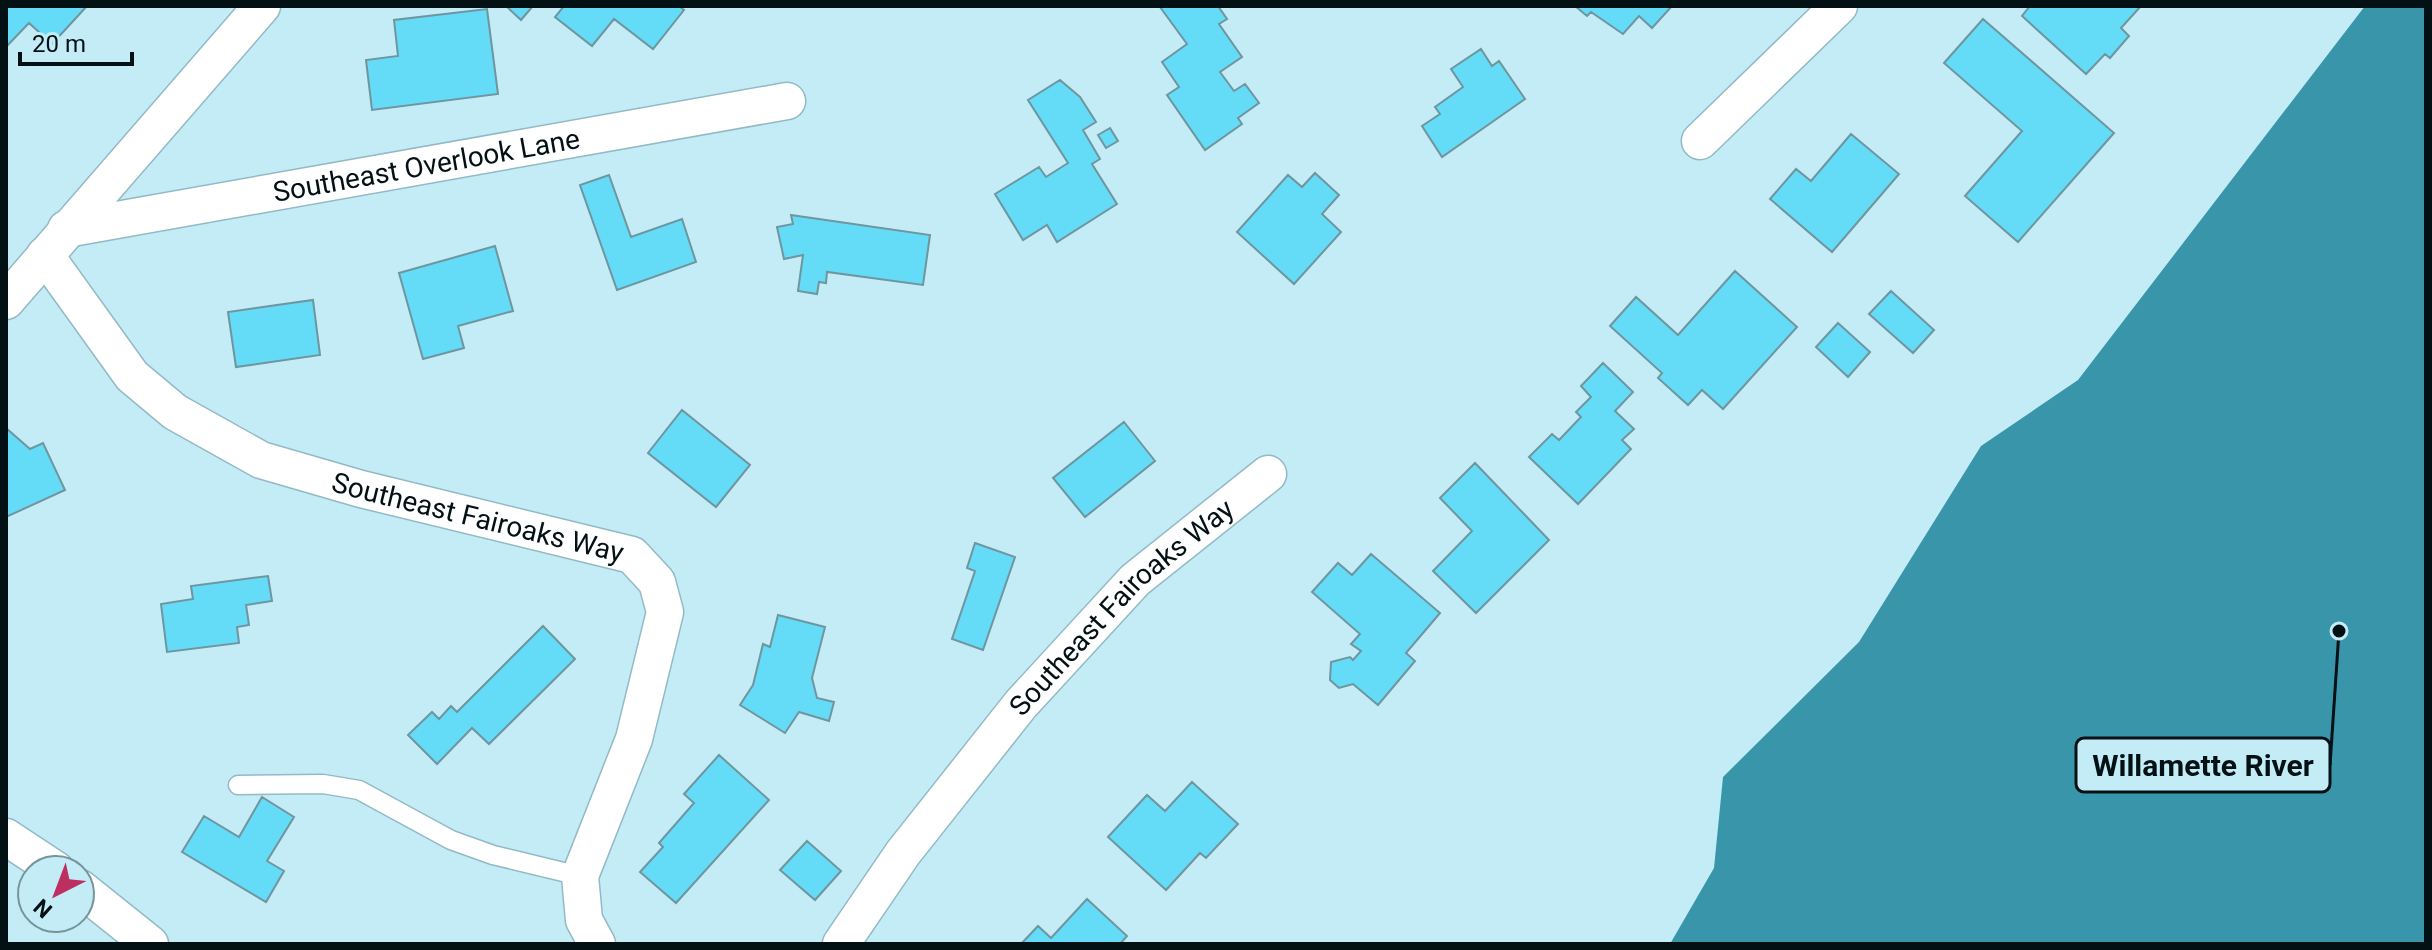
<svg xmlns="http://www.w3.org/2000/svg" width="2432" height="950" viewBox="0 0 2432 950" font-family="Roboto,sans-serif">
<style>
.water{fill:#3995a9}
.building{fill:#64dcf7;stroke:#6f959f;stroke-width:2}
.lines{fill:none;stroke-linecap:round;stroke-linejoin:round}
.lane-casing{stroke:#93bac4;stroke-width:21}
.street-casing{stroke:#93bac4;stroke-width:39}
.lane{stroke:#fff;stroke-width:18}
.street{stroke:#fff;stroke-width:36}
.labels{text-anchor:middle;stroke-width:8;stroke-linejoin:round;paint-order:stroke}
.street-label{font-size:28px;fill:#031014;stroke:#c3ecf6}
.leader{fill:none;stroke:#031014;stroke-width:3}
.callout-dot{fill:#031014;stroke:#c3ecf6;stroke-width:3}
.callout{fill:#c3ecf6;stroke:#031014;stroke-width:3}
.callout-label{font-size:30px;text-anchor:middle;font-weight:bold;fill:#031014}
</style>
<rect width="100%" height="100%" fill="#c3ecf6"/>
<path class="water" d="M 2365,6 L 2426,6 L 2426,944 L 1670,944 L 1714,868 L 1723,777 L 1859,642 L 1981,446 L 2078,380 Z"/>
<path class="building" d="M 6,6 L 12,7 L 87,6 L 52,44 L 29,23 L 6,47 Z
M 506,6 L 533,6 L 521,20 Z
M 564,6 L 679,6 L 684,10 L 653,49 L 614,19 L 592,46 L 555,17 Z
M 1218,6 L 1227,19 L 1219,24 L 1242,57 L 1220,72 L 1234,91 L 1245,84 L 1259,103 L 1238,118 L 1242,124 L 1205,150 L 1167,95 L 1179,87 L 1162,62 L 1187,44 L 1160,7 Z
M 1575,6 L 1672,6 L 1652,28 L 1639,16 L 1623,34 L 1591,12 L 1587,16 Z
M 2030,6 L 2141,6 L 2121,28 L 2129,36 L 2110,58 L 2105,54 L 2086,74 L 2022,16 Z
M 487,9 L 498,94 L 372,110 L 366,60 L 398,56 L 394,20 Z
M 1983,19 L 2114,133 L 2018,242 L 1965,196 L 2022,131 L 1944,63 Z
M 1481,49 L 1492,66 L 1499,61 L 1525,99 L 1442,157 L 1422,126 L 1440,114 L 1435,107 L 1463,87 L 1451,69 Z
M 1060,80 L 1080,97 L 1096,122 L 1083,130 L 1100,159 L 1092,164 L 1117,204 L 1057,242 L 1047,225 L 1023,240 L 995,194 L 1039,167 L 1046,177 L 1068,163 L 1028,100 Z
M 1110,128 L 1118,141 L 1106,148 L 1098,135 Z
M 1851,134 L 1899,174 L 1832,252 L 1770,199 L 1796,169 L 1811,181 Z
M 1315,173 L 1339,195 L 1322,214 L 1341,232 L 1294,284 L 1237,232 L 1288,175 L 1302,187 Z
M 609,175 L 631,237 L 682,219 L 696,262 L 617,290 L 580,185 Z
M 791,215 L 930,235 L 923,285 L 827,272 L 826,283 L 819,282 L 817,294 L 798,291 L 803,255 L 784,259 L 777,227 L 793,224 Z
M 495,246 L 513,311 L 458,326 L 464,348 L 423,359 L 399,273 Z
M 1735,271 L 1797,327 L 1723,409 L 1702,390 L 1688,405 L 1658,378 L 1662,373 L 1610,326 L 1636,297 L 1678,335 Z
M 1891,291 L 1934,330 L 1913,353 L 1869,314 Z
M 313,300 L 320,355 L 236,367 L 228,312 Z
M 1838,323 L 1870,352 L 1848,377 L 1816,347 Z
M 1603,363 L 1633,392 L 1615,411 L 1634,429 L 1622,440 L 1631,449 L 1578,504 L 1529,457 L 1552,434 L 1559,440 L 1581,417 L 1576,412 L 1591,397 L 1581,386 Z
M 682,410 L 750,465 L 716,507 L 648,453 Z
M 1124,422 L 1155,461 L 1085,517 L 1053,478 Z
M 6,428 L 30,449 L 43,443 L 65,490 L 6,517 Z
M 1475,463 L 1549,540 L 1476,613 L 1433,571 L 1472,531 L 1440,498 Z
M 975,543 L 1015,557 L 983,650 L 952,639 L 975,571 L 967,568 Z
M 1371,554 L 1440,613 L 1406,653 L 1415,661 L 1378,705 L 1353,684 L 1339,688 L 1330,680 L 1331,662 L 1350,657 L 1353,660 L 1361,651 L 1351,644 L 1360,634 L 1312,592 L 1338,563 L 1352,575 Z
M 268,576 L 272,601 L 246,605 L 249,625 L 237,627 L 239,643 L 167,652 L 161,604 L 193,599 L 191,586 Z
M 778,615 L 825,627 L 812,678 L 817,698 L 834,702 L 829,721 L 799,712 L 785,733 L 740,705 L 753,685 L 763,644 L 770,647 Z
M 543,626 L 575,659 L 489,744 L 472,728 L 437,764 L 408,735 L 432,712 L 439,719 L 451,706 L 457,712 Z
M 719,755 L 769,800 L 676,903 L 640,872 L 663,847 L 659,843 L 694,803 L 684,794 Z
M 1192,782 L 1238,824 L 1206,858 L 1200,853 L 1166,890 L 1108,837 L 1147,795 L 1165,811 Z
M 262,797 L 294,817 L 267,861 L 284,871 L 266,902 L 182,852 L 204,816 L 239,837 Z
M 807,841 L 841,871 L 815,900 L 780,870 Z
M 1087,899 L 1127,936 L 1120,944 L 1021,944 L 1038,926 L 1051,938 Z"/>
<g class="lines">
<defs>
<path id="lane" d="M 238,785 L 323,784 L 359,790 L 451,840 L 493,855 L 580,876"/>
<g id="street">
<path d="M 1700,141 L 1839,6"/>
<path id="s1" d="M 66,229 L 787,101"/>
<path id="s2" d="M 45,255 L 132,376 L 175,412 L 261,460 L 361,489 L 632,555 L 657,582 L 665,612 L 634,739 L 580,876 L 584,920 L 597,944"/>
<path d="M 6,301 L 262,6"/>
<path d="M 6,837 L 56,870"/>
<path d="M 80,888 L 150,944"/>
<path id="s3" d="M 841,944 L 903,853 L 1021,704 L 1135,580 L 1268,474"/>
</g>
</defs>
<use href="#lane" class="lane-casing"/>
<use href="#street" class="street-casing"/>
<use href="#lane" class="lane"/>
<use href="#street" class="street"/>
</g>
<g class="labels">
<g class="street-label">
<text dy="10" stroke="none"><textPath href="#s1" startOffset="366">Southeast Overlook Lane</textPath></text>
<text dy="10" stroke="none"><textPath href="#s2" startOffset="528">Southeast Fairoaks Way</textPath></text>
<text dy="10" stroke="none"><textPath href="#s3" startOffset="440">Southeast Fairoaks Way</textPath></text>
</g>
</g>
<path class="leader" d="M2339 631L2330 765"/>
<circle class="callout-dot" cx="2339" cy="631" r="8"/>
<rect class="callout" x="2076" y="738" width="254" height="54" rx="8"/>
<g class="callout-label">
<text x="2203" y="776">Willamette River</text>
</g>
<rect width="2432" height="950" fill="none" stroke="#031014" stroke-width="16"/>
<g transform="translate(56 894) rotate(222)"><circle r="38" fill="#c3ecf6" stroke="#76949c" stroke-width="2"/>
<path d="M0-6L14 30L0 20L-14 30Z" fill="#bc2f60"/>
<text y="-12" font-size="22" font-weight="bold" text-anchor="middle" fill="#031014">N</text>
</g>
<path d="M20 52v12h112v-12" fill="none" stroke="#031014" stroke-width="4"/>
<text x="32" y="52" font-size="24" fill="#031014" stroke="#c3ecf6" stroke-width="6" paint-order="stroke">20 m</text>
</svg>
